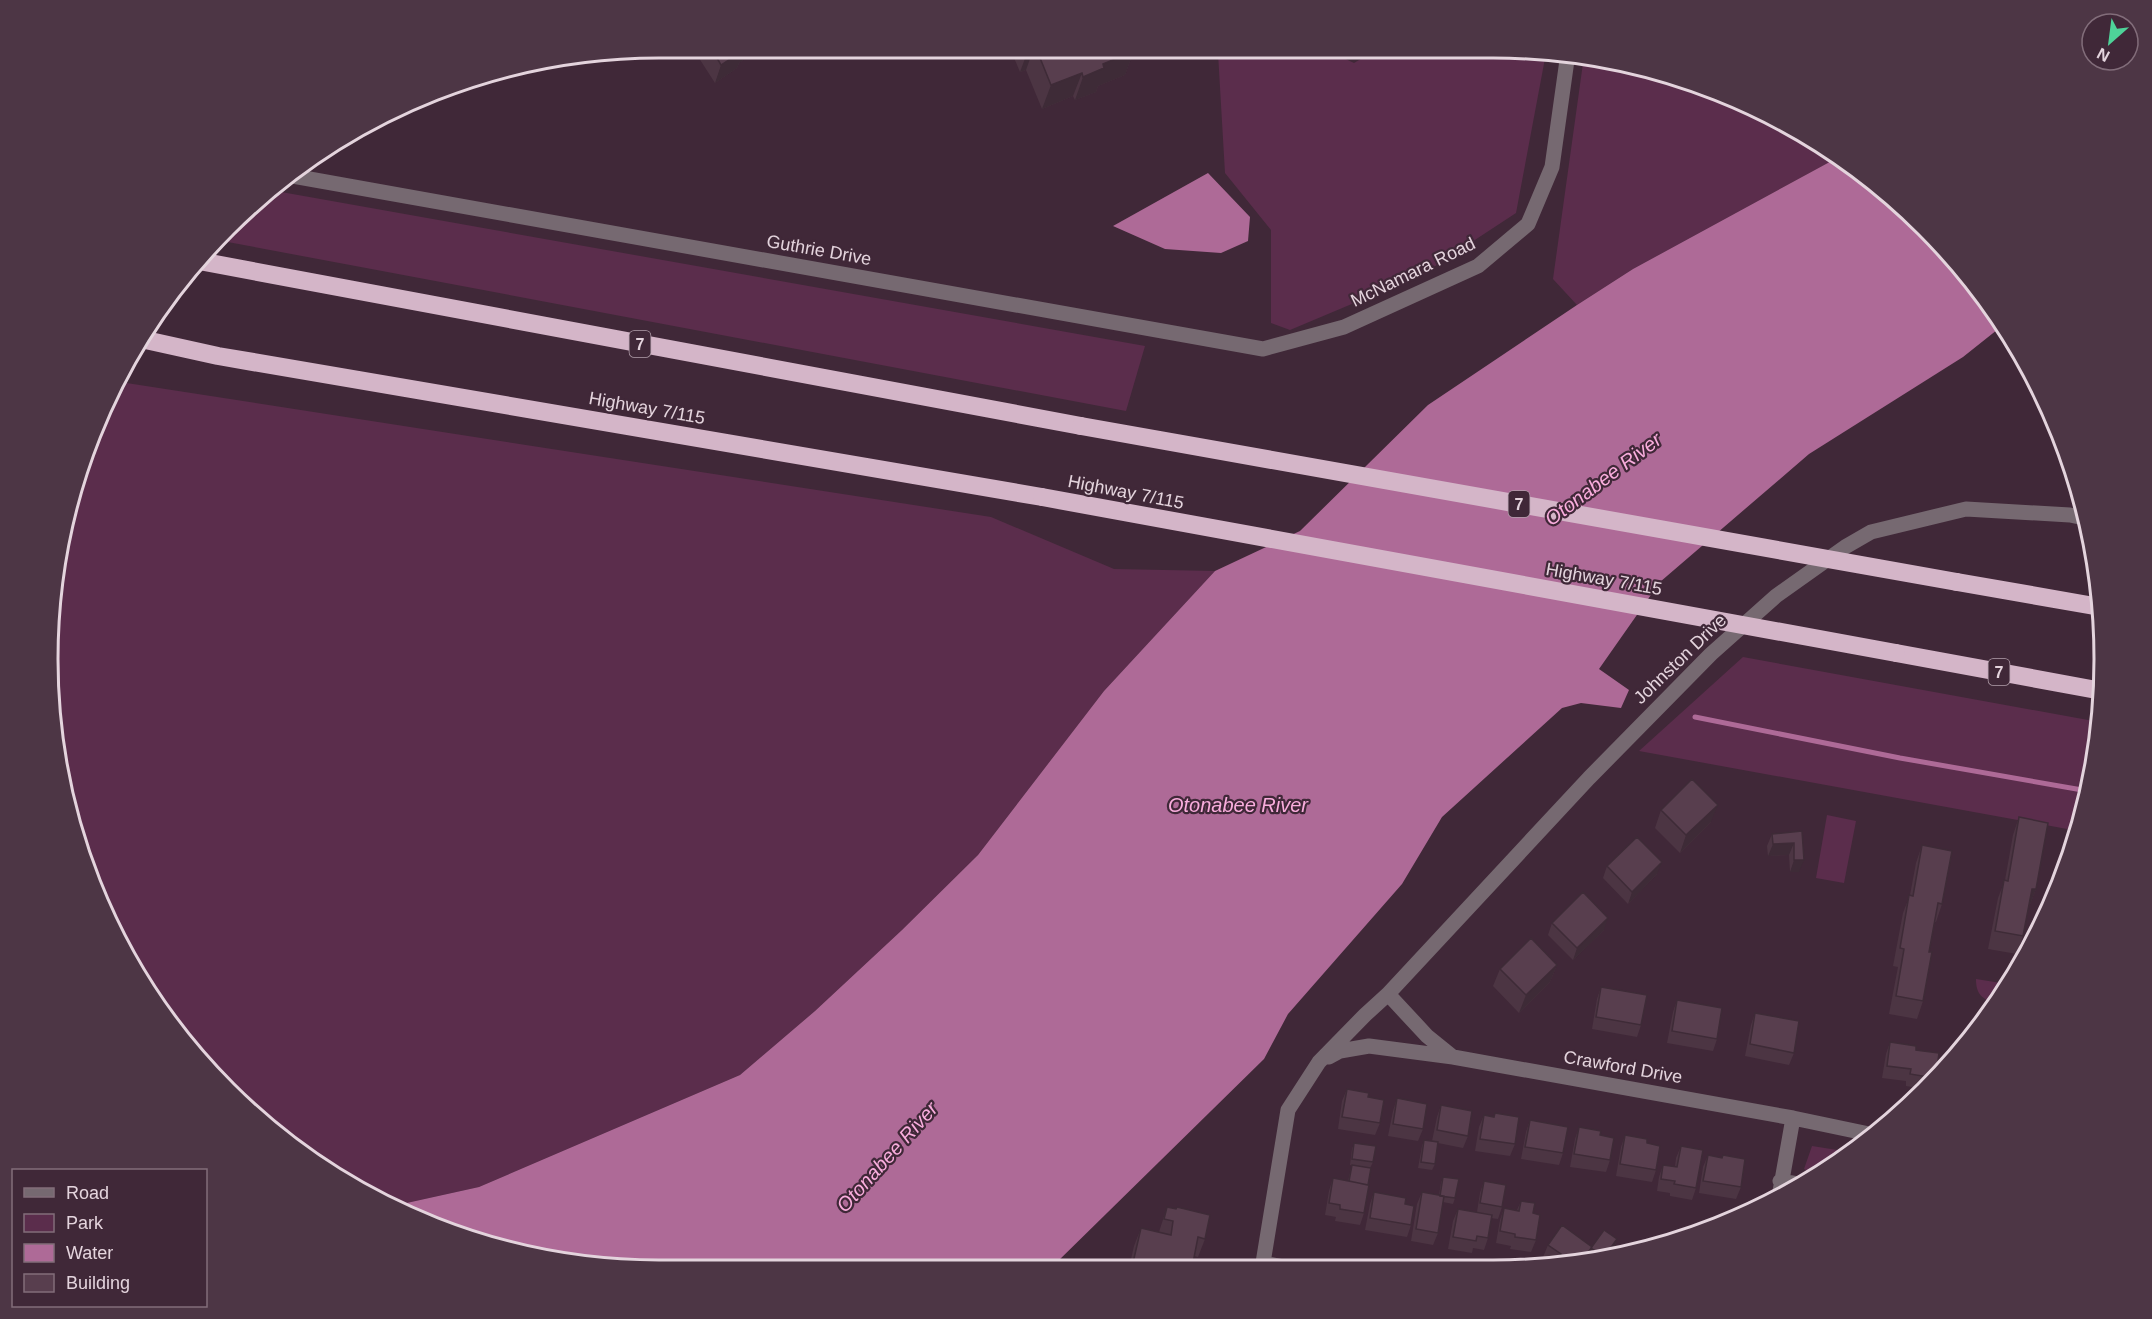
<svg xmlns="http://www.w3.org/2000/svg" width="2152" height="1319" viewBox="0 0 2152 1319" font-family="Arial,sans-serif">
<style>
.green{fill:#5b2d4c}
.water{fill:#ae6a97}
.lines{fill:none;stroke-linecap:round;stroke-linejoin:round}
.stream{stroke:#ae6a97;stroke-width:5}
.minor{stroke:#766971;stroke-width:15}
.highway{stroke:#d4b5c8;stroke-width:18}
.highway-bridge{stroke:#d4b5c8;stroke-width:18}
.wall{fill:#4c3543}
.shaded-wall{fill:#3e2b37}
.building{fill:#583e4e;stroke:#3e2b37;stroke-width:1.5}
.labels{text-anchor:middle;stroke-width:4.5;stroke-linejoin:round;paint-order:stroke}
.shield{fill:#402838;stroke:#b3a0ac;stroke-width:1.5}
.shield-label{font-size:16px;font-weight:bold;fill:#e4d4dd}
.street-label{font-size:18px;fill:#e4d4dd;stroke:#402838}
.water-label{font-size:20px;font-style:italic;fill:#f9addd;stroke:#402838}
.rim{fill:none;stroke:#e4d4dd;stroke-width:3}
</style>
<rect width="100%" height="100%" fill="#402838"/>
<path class="green" d="M 1218,53 L 1333,53 L 1354,63 L 1371,53 L 1546,53 L 1516,213 L 1423,274 L 1290,330 L 1271,323 L 1271,230 L 1225,173 Z
M 1584,56 L 1726,94 L 1837,158 L 1633,269 L 1577,305 L 1553,279 Z
M 270,190 L 1145,346 L 1126,411 L 217,240 L 227,227 Z
M 120,382 L 991,517 L 1114,569 L 1215,571 L 1104,691 L 978,855 L 902,930 L 815,1011 L 740,1075 L 479,1187 L 393,1206 L 288,1145 L 174,1031 L 111,930 L 80,856 L 53,740 L 48,659 L 53,579 L 80,463 Z
M 1743,657 L 2099,722 L 2083,817 L 2078,831 L 1639,751 Z
M 1827,815 L 1856,821 L 1844,883 L 1816,878 Z
M 1976,979 L 2007,984 L 1995,1003 C 1982,999 1976,994 1976,979 Z
M 1812,1146 L 1850,1152 L 1817,1175 L 1804,1169 Z"/>
<path class="water" d="M 1837,158 L 1864,174 L 1952,256 L 2002,326 L 1963,357 L 1809,454 L 1660,582 L 1599,669 L 1629,690 L 1621,708 L 1581,703 L 1562,708 L 1442,817 L 1402,884 L 1288,1014 L 1264,1059 L 1055,1264 L 1049,1268 L 580,1266 L 426,1225 L 393,1206 L 479,1187 L 740,1075 L 815,1011 L 902,930 L 978,855 L 1104,691 L 1215,571 L 1300,531 L 1428,405 L 1577,305 L 1633,269 Z
M 1208,173 L 1250,217 L 1248,241 L 1221,253 L 1165,249 L 1113,226 Z"/>
<g class="lines">
<path class="stream" d="M 1695,717 L 1900,758 L 2088,791"/>
<path class="minor" d="M 287,175 L 1263,349 L 1344,327 L 1478,266 L 1528,224 L 1552,167 L 1568,53
M 1388,994 L 1427,1036 L 1453,1057
M 1329,1057 L 1340,1051 L 1369,1046 L 1453,1057 L 1793,1118 L 1874,1135
M 1780,1181 L 1804,1185
M 1779,1197 L 1793,1118
M 1263,1263 L 1295,1269
M 1262,1269 L 1288,1110 L 1319,1062 L 1365,1015 L 1388,994 L 1589,778 L 1711,654 L 1776,596 L 1845,547 L 1871,532 L 1966,509 L 2070,515 L 2084,518"/>
<path class="highway" d="M 199,261 L 1081,426
M 141,339 L 218,356 L 1042,497
M 1957,582 L 2100,607
M 1896,653 L 2102,691"/>
<path class="highway-bridge" d="M 1081,426 L 1957,582
M 1042,497 L 1896,653"/>
</g>
<path class="wall" d="M 697,53 L 754,53 L 739,63 L 737,68 L 715,83 L 697,55 Z
M 1012,53 L 1133,53 L 1125,75 L 1098,86 L 1096,92 L 1075,100 L 1073,96 L 1042,109 L 1026,70 L 1020,72 Z
M 1661,810 L 1711,822 L 1680,853 L 1655,828 Z
M 2019,817 L 2036,889 L 2029,907 L 2028,907 L 2023,936 L 2017,954 L 1988,949 L 1998,898 L 2005,880 L 2013,835 Z
M 1802,831 L 1799,872 L 1790,872 L 1789,855 L 1768,856 L 1767,846 L 1772,834 Z
M 1922,845 L 1942,904 L 1936,922 L 1935,922 L 1929,952 L 1923,1001 L 1917,1019 L 1889,1014 L 1898,967 L 1893,966 L 1903,913 L 1910,895 L 1916,863 Z
M 1607,866 L 1657,874 L 1628,904 L 1603,878 Z
M 1552,923 L 1604,930 L 1573,960 L 1548,935 Z
M 1557,965 L 1550,982 L 1519,1013 L 1493,986 L 1500,969 Z
M 1601,987 L 1641,1025 L 1637,1037 L 1592,1029 L 1597,999 Z
M 1677,1000 L 1717,1039 L 1713,1051 L 1667,1043 L 1673,1012 Z
M 1755,1013 L 1794,1053 L 1789,1065 L 1745,1056 L 1751,1025 Z
M 1890,1042 L 1916,1050 L 1936,1076 L 1924,1089 L 1906,1086 L 1906,1081 L 1882,1078 L 1886,1054 Z
M 1347,1089 L 1368,1097 L 1380,1123 L 1375,1135 L 1338,1129 L 1342,1101 Z
M 1397,1098 L 1423,1129 L 1418,1141 L 1388,1136 L 1393,1111 Z
M 1441,1105 L 1468,1136 L 1463,1148 L 1438,1143 L 1435,1164 L 1432,1170 L 1418,1168 L 1422,1146 L 1424,1140 L 1432,1141 L 1437,1117 Z
M 1495,1113 L 1515,1144 L 1510,1156 L 1475,1151 L 1479,1127 L 1484,1115 L 1494,1117 Z
M 1530,1120 L 1563,1153 L 1559,1165 L 1521,1159 L 1526,1132 Z
M 1579,1127 L 1600,1135 L 1610,1160 L 1606,1172 L 1570,1167 L 1575,1139 Z
M 1625,1135 L 1647,1143 L 1656,1170 L 1652,1182 L 1616,1176 L 1621,1147 Z
M 1354,1143 L 1373,1162 L 1370,1168 L 1350,1165 L 1352,1149 Z
M 1681,1146 L 1696,1188 L 1692,1200 L 1670,1196 L 1670,1193 L 1657,1191 L 1659,1177 L 1663,1165 L 1675,1167 L 1676,1158 Z
M 1708,1155 L 1722,1158 L 1723,1155 L 1741,1187 L 1736,1199 L 1699,1193 L 1703,1167 Z
M 1352,1165 L 1368,1185 L 1364,1213 L 1360,1225 L 1335,1221 L 1336,1217 L 1325,1215 L 1329,1191 L 1333,1178 L 1348,1181 Z
M 1443,1177 L 1455,1198 L 1453,1204 L 1443,1202 L 1438,1233 L 1433,1245 L 1411,1241 L 1417,1204 L 1422,1192 L 1439,1195 L 1441,1183 Z
M 1484,1181 L 1502,1207 L 1498,1219 L 1491,1218 L 1488,1238 L 1484,1250 L 1473,1248 L 1472,1253 L 1448,1249 L 1453,1221 L 1458,1209 L 1477,1212 L 1480,1193 Z
M 1374,1192 L 1411,1225 L 1407,1237 L 1365,1230 L 1370,1204 Z
M 1521,1201 L 1533,1213 L 1536,1240 L 1531,1252 L 1510,1249 L 1511,1246 L 1496,1243 L 1500,1220 L 1504,1208 L 1517,1210 Z
M 1167,1207 L 1205,1239 L 1198,1257 L 1194,1256 L 1192,1268 L 1129,1268 L 1134,1246 L 1141,1228 L 1159,1232 Z
M 1617,1239 L 1615,1245 L 1606,1257 L 1626,1254 L 1596,1259 L 1589,1254 L 1586,1261 L 1556,1266 L 1543,1257 L 1548,1245 L 1592,1247 Z"/>
<path class="shaded-wall" d="M 739,53 L 754,53 L 739,63 L 737,68 L 715,83 L 721,65 Z
M 1027,53 L 1032,53 L 1026,70 L 1020,72 Z
M 1130,53 L 1133,53 L 1125,75 L 1098,86 L 1096,92 L 1075,100 L 1083,77 L 1103,64 Z
M 1082,73 L 1073,96 L 1042,109 L 1051,85 Z
M 1718,805 L 1711,822 L 1680,853 L 1686,835 Z
M 1794,843 L 1789,855 L 1768,856 L 1773,844 Z
M 1794,860 L 1804,860 L 1799,872 L 1790,872 Z
M 1662,862 L 1657,874 L 1628,904 L 1632,892 Z
M 2032,889 L 2036,889 L 2029,907 L 2025,906 Z
M 1608,918 L 1604,930 L 1573,960 L 1577,948 Z
M 1557,965 L 1550,982 L 1519,1013 L 1526,995 Z
M 1617,1239 L 1615,1245 L 1606,1258 L 1604,1258 Z
M 1592,1247 L 1586,1261 L 1581,1262 Z"/>
<path class="building" d="M 714,53 L 739,53 L 721,65 Z
M 1038,53 L 1130,53 L 1103,64 L 1104,68 L 1083,77 L 1082,73 L 1051,85 Z
M 1692,779 L 1718,805 L 1686,835 L 1661,810 Z
M 2019,817 L 2048,823 L 2036,889 L 2032,889 L 2023,936 L 1995,931 L 2004,880 L 2008,881 Z
M 1802,831 L 1804,860 L 1794,860 L 1794,843 L 1773,844 L 1772,834 Z
M 1637,837 L 1662,862 L 1632,892 L 1607,866 Z
M 1922,845 L 1952,851 L 1942,904 L 1938,903 L 1929,952 L 1932,952 L 1923,1001 L 1896,996 L 1904,949 L 1900,948 L 1909,895 L 1913,896 Z
M 1583,892 L 1608,918 L 1577,948 L 1552,923 Z
M 1531,938 L 1557,965 L 1526,995 L 1500,969 Z
M 1601,987 L 1647,995 L 1641,1025 L 1596,1017 Z
M 1677,1000 L 1722,1008 L 1717,1039 L 1672,1031 Z
M 1755,1013 L 1799,1021 L 1794,1053 L 1750,1044 Z
M 1890,1042 L 1916,1046 L 1916,1050 L 1939,1053 L 1936,1076 L 1934,1078 L 1910,1074 L 1911,1069 L 1887,1066 Z
M 1347,1089 L 1369,1093 L 1368,1097 L 1384,1100 L 1380,1123 L 1342,1117 Z
M 1397,1098 L 1427,1104 L 1423,1129 L 1393,1124 Z
M 1441,1105 L 1472,1111 L 1468,1136 L 1437,1130 Z
M 1495,1113 L 1519,1117 L 1515,1144 L 1480,1139 L 1484,1115 L 1494,1117 Z
M 1530,1120 L 1568,1127 L 1563,1153 L 1525,1147 Z
M 1579,1127 L 1601,1131 L 1600,1135 L 1614,1138 L 1610,1160 L 1574,1154 Z
M 1625,1135 L 1647,1139 L 1647,1143 L 1660,1146 L 1656,1170 L 1620,1164 Z
M 1424,1140 L 1438,1142 L 1435,1164 L 1421,1162 Z
M 1354,1143 L 1376,1146 L 1373,1162 L 1352,1159 Z
M 1681,1146 L 1703,1150 L 1696,1188 L 1674,1184 L 1675,1181 L 1661,1179 L 1663,1165 L 1677,1167 Z
M 1708,1155 L 1722,1158 L 1723,1155 L 1745,1159 L 1741,1187 L 1703,1181 Z
M 1352,1165 L 1371,1168 L 1368,1185 L 1349,1181 Z
M 1443,1177 L 1459,1179 L 1455,1198 L 1440,1196 Z
M 1333,1178 L 1369,1185 L 1364,1213 L 1340,1209 L 1340,1205 L 1329,1203 Z
M 1484,1181 L 1506,1185 L 1502,1207 L 1480,1203 Z
M 1374,1192 L 1406,1198 L 1405,1204 L 1414,1206 L 1411,1225 L 1370,1218 Z
M 1422,1192 L 1444,1196 L 1438,1233 L 1416,1229 Z
M 1521,1201 L 1535,1203 L 1533,1213 L 1540,1215 L 1536,1240 L 1515,1237 L 1515,1234 L 1500,1231 L 1504,1208 L 1519,1211 Z
M 1167,1207 L 1176,1209 L 1177,1207 L 1210,1215 L 1205,1239 L 1198,1237 L 1192,1268 L 1132,1267 L 1141,1228 L 1171,1235 L 1173,1221 L 1164,1219 Z
M 1458,1209 L 1492,1215 L 1488,1238 L 1477,1236 L 1476,1241 L 1453,1237 Z
M 1562,1225 L 1592,1247 L 1581,1262 L 1568,1264 L 1559,1257 L 1561,1254 L 1548,1245 Z
M 1604,1230 L 1617,1239 L 1604,1257 L 1591,1248 Z
M 1616,1246 L 1626,1254 L 1606,1258 Z"/>
<g class="labels">
<g class="shield">
<rect x="629.5" y="331" width="21" height="26" rx="4.5"/>
<rect x="1508.5" y="491" width="21" height="26" rx="4.5"/>
<rect x="1988.5" y="659" width="21" height="26" rx="4.5"/>
</g>
<g class="shield-label">
<text x="640" y="350">7</text>
<text x="1519" y="510">7</text>
<text x="1999" y="678">7</text>
</g>
<g class="street-label">
<text transform="translate(819 250) rotate(10)" y="6">Guthrie Drive</text>
<text transform="translate(1413 272) rotate(-26)" y="6">McNamara Road</text>
<text transform="translate(647 408) rotate(10)" y="6">Highway 7/115</text>
<text transform="translate(1126 492) rotate(11)" y="6">Highway 7/115</text>
<text transform="translate(1604 579) rotate(10)" y="6">Highway 7/115</text>
<text transform="translate(1680 659) rotate(-44)" y="6">Johnston Drive</text>
<text transform="translate(1623 1067) rotate(10)" y="6">Crawford Drive</text>
</g>
<g class="water-label">
<text transform="translate(1603 479) rotate(-37)" y="7">Otonabee River</text>
<text x="1238" y="812">Otonabee River</text>
<text transform="translate(887 1157) rotate(-48)" y="7">Otonabee River</text>
</g>
</g>
<path d="M0 0H2152V1319H0ZM659 58H1493A601 601 0 0 1 2094 659V659A601 601 0 0 1 1493 1260H659A601 601 0 0 1 58 659V659A601 601 0 0 1 659 58Z" fill="#4d3645" fill-rule="evenodd"/>
<path class="rim" d="M659 58H1493A601 601 0 0 1 2094 659V659A601 601 0 0 1 1493 1260H659A601 601 0 0 1 58 659V659A601 601 0 0 1 659 58Z"/>
<rect x="12" y="1169" width="195" height="138" fill="#402838" stroke="#826d7a" stroke-width="1.5"/>
<rect x="24" y="1188" width="30" height="9" fill="#766971" stroke="#826d7a" stroke-width="1.5"/>
<text x="66" y="1199" font-size="18" fill="#e4d4dd">Road</text>
<rect x="24" y="1214" width="30" height="18" fill="#5b2d4c" stroke="#826d7a" stroke-width="1.5"/>
<text x="66" y="1229" font-size="18" fill="#e4d4dd">Park</text>
<rect x="24" y="1244" width="30" height="18" fill="#ae6a97" stroke="#826d7a" stroke-width="1.5"/>
<text x="66" y="1259" font-size="18" fill="#e4d4dd">Water</text>
<rect x="24" y="1274" width="30" height="18" fill="#583e4e" stroke="#826d7a" stroke-width="1.5"/>
<text x="66" y="1289" font-size="18" fill="#e4d4dd">Building</text>
<g transform="translate(2110 42) rotate(208)"><circle r="28" fill="#402838" stroke="#826d7a" stroke-width="1.5"/>
<path d="M0-4.5L10 22L0 15L-10 22Z" fill="#4ed399"/>
<text y="-9" font-size="16" font-weight="bold" text-anchor="middle" fill="#e4d4dd">N</text>
</g>
</svg>
